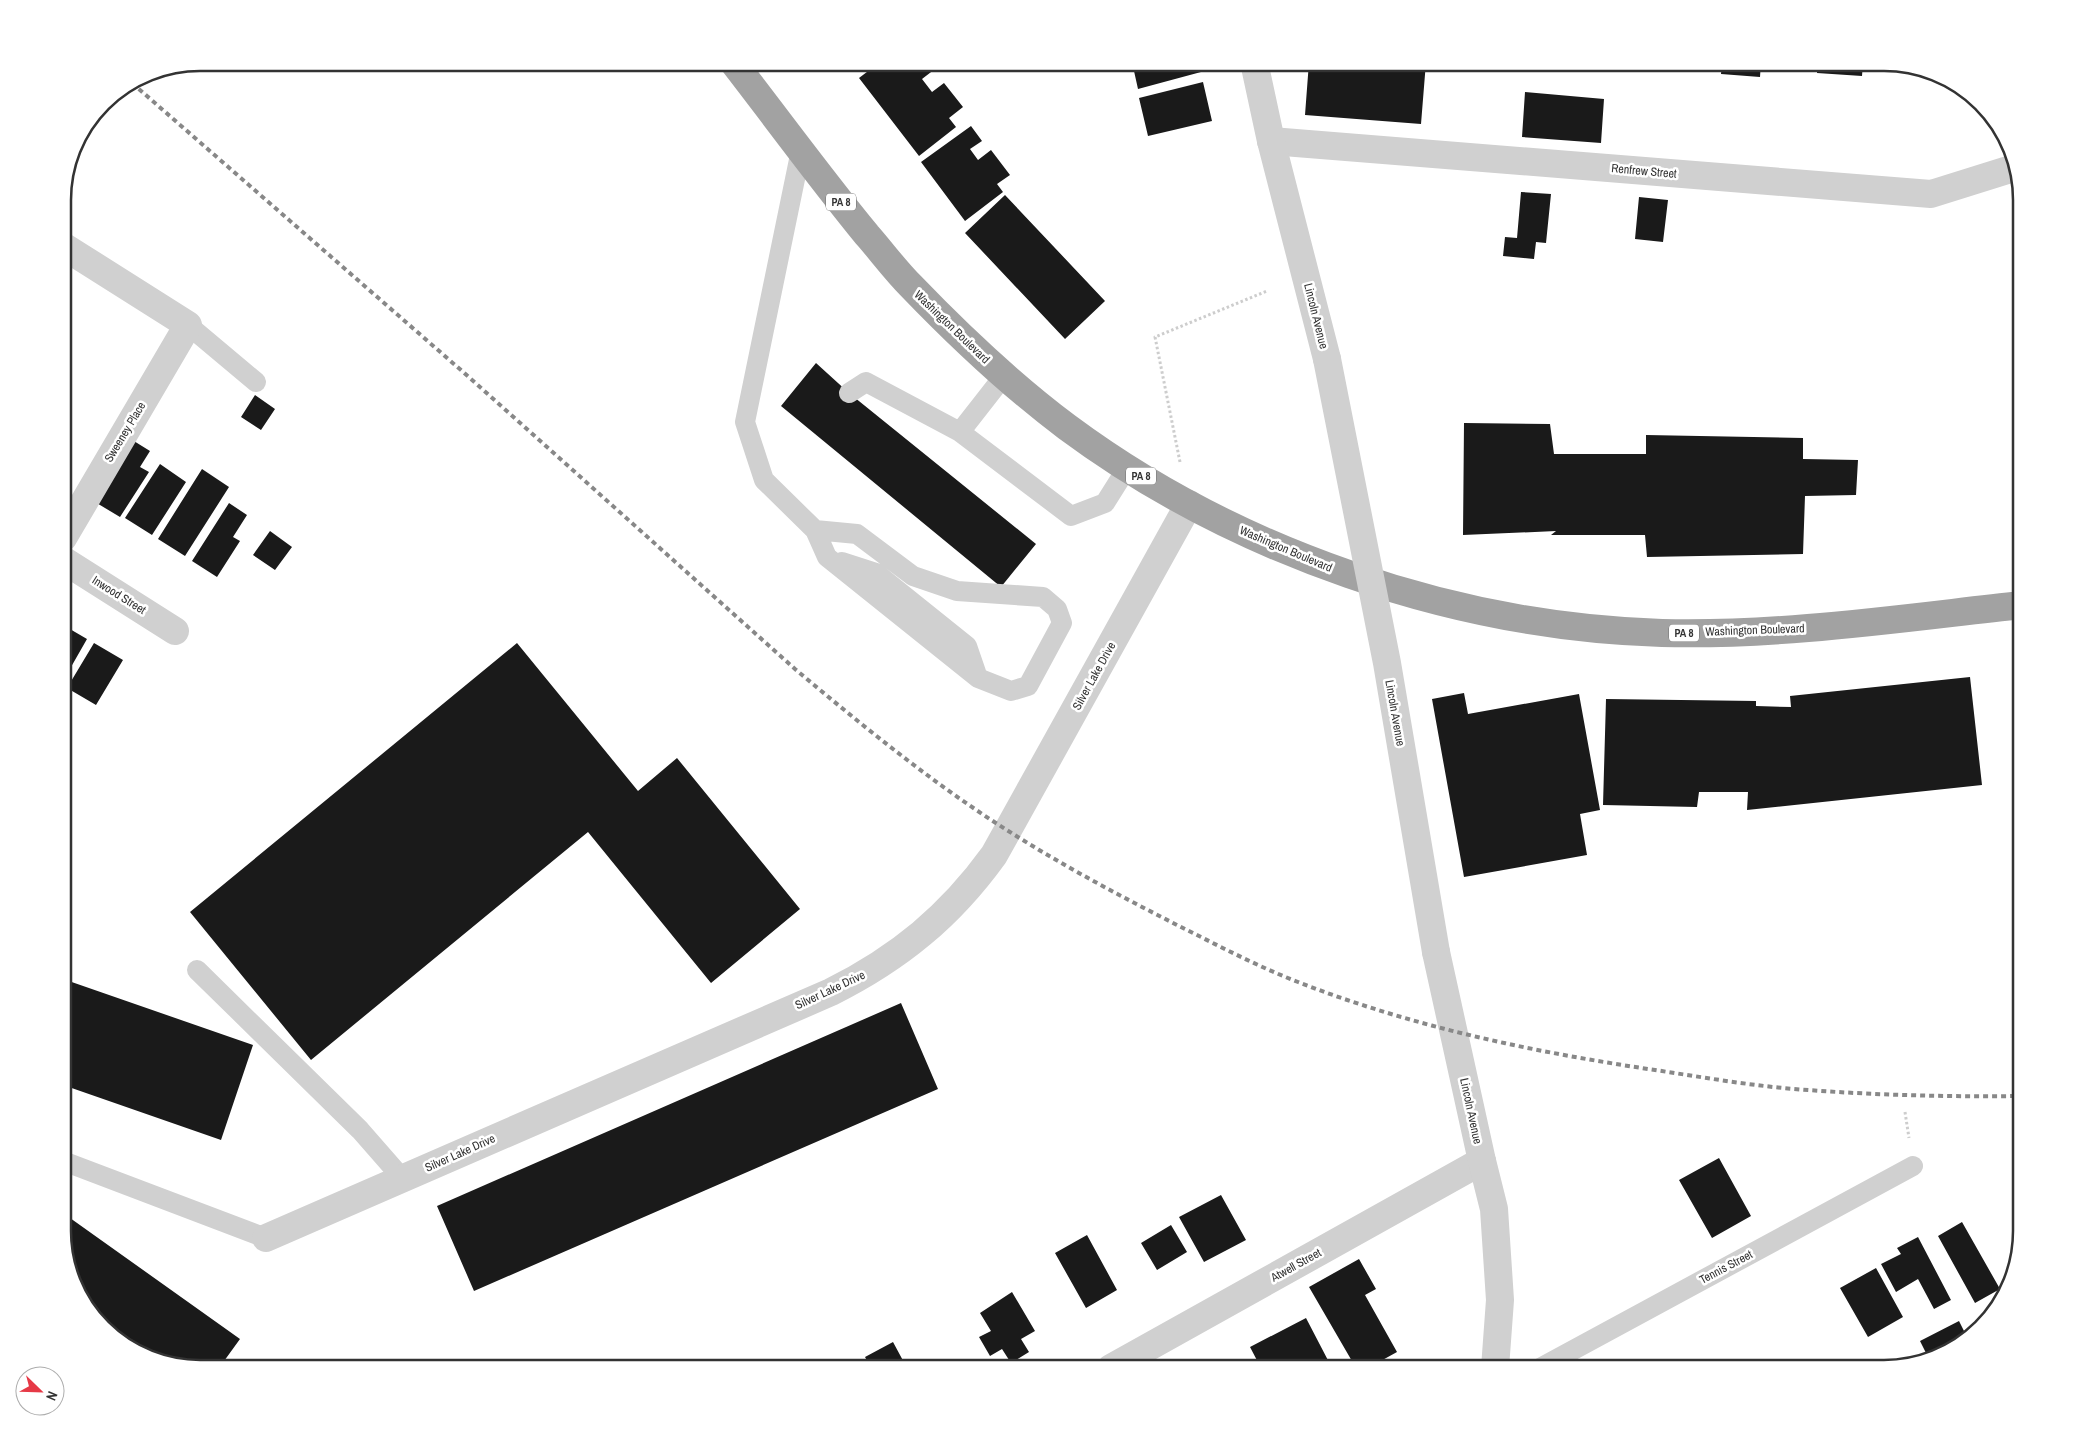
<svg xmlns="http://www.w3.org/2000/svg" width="2084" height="1431" viewBox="0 0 2084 1431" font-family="'Archivo Narrow',sans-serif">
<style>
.building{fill:#1a1a1a}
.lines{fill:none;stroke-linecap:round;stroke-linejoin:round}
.path{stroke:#cdcdcd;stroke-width:3;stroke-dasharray:2.5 2.5;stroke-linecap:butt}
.service{stroke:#d0d0d0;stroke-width:20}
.minor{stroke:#d0d0d0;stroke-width:28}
.tertiary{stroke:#d0d0d0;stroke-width:28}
.trunk{stroke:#a2a2a2;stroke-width:28}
.rail{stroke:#888;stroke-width:4;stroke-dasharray:5 4;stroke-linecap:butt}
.tertiary-bridge{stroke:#d0d0d0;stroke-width:28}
.labels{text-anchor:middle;stroke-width:5;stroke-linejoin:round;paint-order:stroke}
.shield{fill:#fff;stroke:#707070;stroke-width:1}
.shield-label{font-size:11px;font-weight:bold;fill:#333}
.street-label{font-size:12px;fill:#333;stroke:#fff}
.rim{fill:none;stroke:#333;stroke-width:2.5}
</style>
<rect width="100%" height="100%" fill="#fff"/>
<path class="building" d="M 852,62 L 870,62 L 859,71 Z
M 880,62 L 930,62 L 935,69 L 922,79 L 932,92 L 944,83 L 963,107 L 949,118 L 956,127 L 919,156 L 859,78 Z
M 1132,62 L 1199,62 L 1201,72 L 1138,89 Z
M 1309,62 L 1426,62 L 1421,124 L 1305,115 Z
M 1722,62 L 1761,62 L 1760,77 L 1721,74 Z
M 1818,62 L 1863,62 L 1862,76 L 1817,73 Z
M 1203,82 L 1212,121 L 1148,136 L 1139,98 Z
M 1525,92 L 1604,99 L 1601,143 L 1522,137 Z
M 971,126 L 982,141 L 970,149 L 978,160 L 991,150 L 1010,175 L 997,184 L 1003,192 L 965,221 L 921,162 Z
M 1521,192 L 1551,194 L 1546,243 L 1536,242 L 1534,259 L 1503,256 L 1505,237 L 1517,238 Z
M 1005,195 L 1105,301 L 1065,339 L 965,233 Z
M 1639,197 L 1668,200 L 1663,242 L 1635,239 Z
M 816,363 L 849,393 L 1036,544 L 1001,587 L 781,406 Z
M 255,395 L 275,409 L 261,430 L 241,417 Z
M 63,401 L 71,406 L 63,419 Z
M 1464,423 L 1550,424 L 1554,454 L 1646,454 L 1646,435 L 1803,438 L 1803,459 L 1858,460 L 1856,495 L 1805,496 L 1803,554 L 1647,557 L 1645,535 L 1551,535 L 1556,531 L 1463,535 Z
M 129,438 L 150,451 L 140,467 L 149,472 L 120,517 L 90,499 Z
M 160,464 L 186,482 L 152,535 L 125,518 Z
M 202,469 L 229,487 L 185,556 L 158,539 Z
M 229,503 L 247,515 L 233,537 L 240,541 L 217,577 L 192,561 Z
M 270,531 L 292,547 L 275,570 L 253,555 Z
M 63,625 L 87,639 L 63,681 Z
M 94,643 L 123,660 L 96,705 L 67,688 Z
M 517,643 L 638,791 L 677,758 L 800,909 L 711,983 L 588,832 L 311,1060 L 190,912 Z
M 1970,677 L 1982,785 L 1747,810 L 1748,792 L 1699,792 L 1697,807 L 1603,805 L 1606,699 L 1756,701 L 1756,706 L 1791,707 L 1790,696 Z
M 1464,693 L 1468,714 L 1579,694 L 1600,810 L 1580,814 L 1587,855 L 1464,877 L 1432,699 Z
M 63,979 L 253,1045 L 221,1140 L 63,1085 Z
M 901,1003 L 938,1089 L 474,1291 L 437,1206 Z
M 1719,1158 L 1751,1216 L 1712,1238 L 1679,1180 Z
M 1221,1195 L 1246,1240 L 1204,1262 L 1179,1217 Z
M 63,1213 L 240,1339 L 219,1368 L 200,1368 L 123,1345 L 81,1299 L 63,1240 Z
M 1962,1222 L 2000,1289 L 1975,1303 L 1938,1236 Z
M 1171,1225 L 1187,1252 L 1157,1270 L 1141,1243 Z
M 1087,1235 L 1117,1290 L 1086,1308 L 1055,1253 Z
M 1918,1237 L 1951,1300 L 1934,1309 L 1918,1279 L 1896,1292 L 1881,1264 L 1901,1254 L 1897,1248 Z
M 1359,1259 L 1376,1289 L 1365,1295 L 1397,1352 L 1368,1368 L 1356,1368 L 1309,1287 Z
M 1876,1268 L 1903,1317 L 1868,1337 L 1840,1288 Z
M 1012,1292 L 1035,1331 L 1021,1339 L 1029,1352 L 1011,1363 L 1002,1349 L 990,1356 L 979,1337 L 991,1331 L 980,1313 Z
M 1306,1318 L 1332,1368 L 1261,1368 L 1250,1347 Z
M 1959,1321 L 1967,1337 L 1952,1350 L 1928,1357 L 1920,1341 Z
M 893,1342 L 907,1368 L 871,1368 L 865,1357 Z
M 1683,1360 L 1688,1368 L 1667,1368 Z"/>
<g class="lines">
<path class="path" d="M 1180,462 L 1155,337 L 1267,291
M 1905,1112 L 1909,1138"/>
<path class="service" d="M 801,150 L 745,422 L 764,480 L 815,530 L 827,557 L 978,678 L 1011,691 L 1028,686 L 1062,623 L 1057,609 L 1043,597 L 957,591 L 913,576 L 857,534 L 815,530
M 188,325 L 256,382
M 849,393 L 866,382 L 960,432 L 1071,516 L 1105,503 L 1127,468
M 960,432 L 1003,377
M 842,562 L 876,573 L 967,646 L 978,678
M 197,970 L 360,1130 L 402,1178
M 63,1161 L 266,1238
M 1540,1368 L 1913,1166"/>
<path class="minor" d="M 1271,141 L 1931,194 L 2014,168
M 63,246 L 188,325 L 63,538
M 63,560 L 175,631
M 266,1238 L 831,992 C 899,958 950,916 994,855 L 1189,504
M 1111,1368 L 1482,1161"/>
<path class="tertiary" d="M 1254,62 L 1271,141 L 1327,359
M 1436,952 L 1482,1161 L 1494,1209 L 1500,1300 L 1495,1368"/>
<path class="trunk" d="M 733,62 C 778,120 821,179 867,235 C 882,252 895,270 911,286 C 960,337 1011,385 1067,427 C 1234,551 1454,627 1662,633 C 1783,636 1902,618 2021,605"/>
<path class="rail" d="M 132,83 L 462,371 L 795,669 C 851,716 908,763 969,805 C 1037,852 1110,891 1183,928 C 1221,947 1259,967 1298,982 C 1413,1027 1533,1052 1655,1070 C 1701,1077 1747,1085 1794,1089 C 1870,1095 1945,1097 2021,1096"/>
<path class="tertiary-bridge" d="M 1327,359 L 1387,663 L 1436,952"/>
</g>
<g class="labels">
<g class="shield">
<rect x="826" y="193.5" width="30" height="17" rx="4"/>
<rect x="1126" y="467.5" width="30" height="17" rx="4"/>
<rect x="1669" y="624.5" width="30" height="17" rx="4"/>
</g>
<g class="shield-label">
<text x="841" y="206">PA 8</text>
<text x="1141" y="480">PA 8</text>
<text x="1684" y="637">PA 8</text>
</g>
<g class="street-label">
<text transform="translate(1644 171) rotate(5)" y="4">Renfrew Street</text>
<text transform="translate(1316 316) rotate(76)" y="4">Lincoln Avenue</text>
<text transform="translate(952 327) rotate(44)" y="4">Washington Boulevard</text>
<text transform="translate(125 432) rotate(-59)" y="4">Sweeney Place</text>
<text transform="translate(1286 549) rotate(23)" y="4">Washington Boulevard</text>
<text transform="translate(119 595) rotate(32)" y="4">Inwood Street</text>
<text transform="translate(1755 630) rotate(-2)" y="4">Washington Boulevard</text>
<text transform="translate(1094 676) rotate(-61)" y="4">Silver Lake Drive</text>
<text transform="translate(1395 713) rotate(80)" y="4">Lincoln Avenue</text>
<text transform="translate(830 990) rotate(-25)" y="4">Silver Lake Drive</text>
<text transform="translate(1471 1111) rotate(78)" y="4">Lincoln Avenue</text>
<text transform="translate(460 1153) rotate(-24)" y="4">Silver Lake Drive</text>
<text transform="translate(1296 1265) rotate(-29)" y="4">Atwell Street</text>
<text transform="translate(1726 1267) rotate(-28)" y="4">Tennis Street</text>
</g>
</g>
<path d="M0 0H2084V1431H0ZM200 71H1884A129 129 0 0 1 2013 200V1231A129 129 0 0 1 1884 1360H200A129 129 0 0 1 71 1231V200A129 129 0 0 1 200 71Z" fill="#fff" fill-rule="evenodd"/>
<path class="rim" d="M200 71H1884A129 129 0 0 1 2013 200V1231A129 129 0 0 1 1884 1360H200A129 129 0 0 1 71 1231V200A129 129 0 0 1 200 71Z"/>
<g transform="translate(40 1391) rotate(113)"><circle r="24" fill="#ffffff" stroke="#adadad"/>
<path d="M0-4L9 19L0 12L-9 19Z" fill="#e63946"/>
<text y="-8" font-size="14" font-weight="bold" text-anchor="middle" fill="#333333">N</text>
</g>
</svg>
